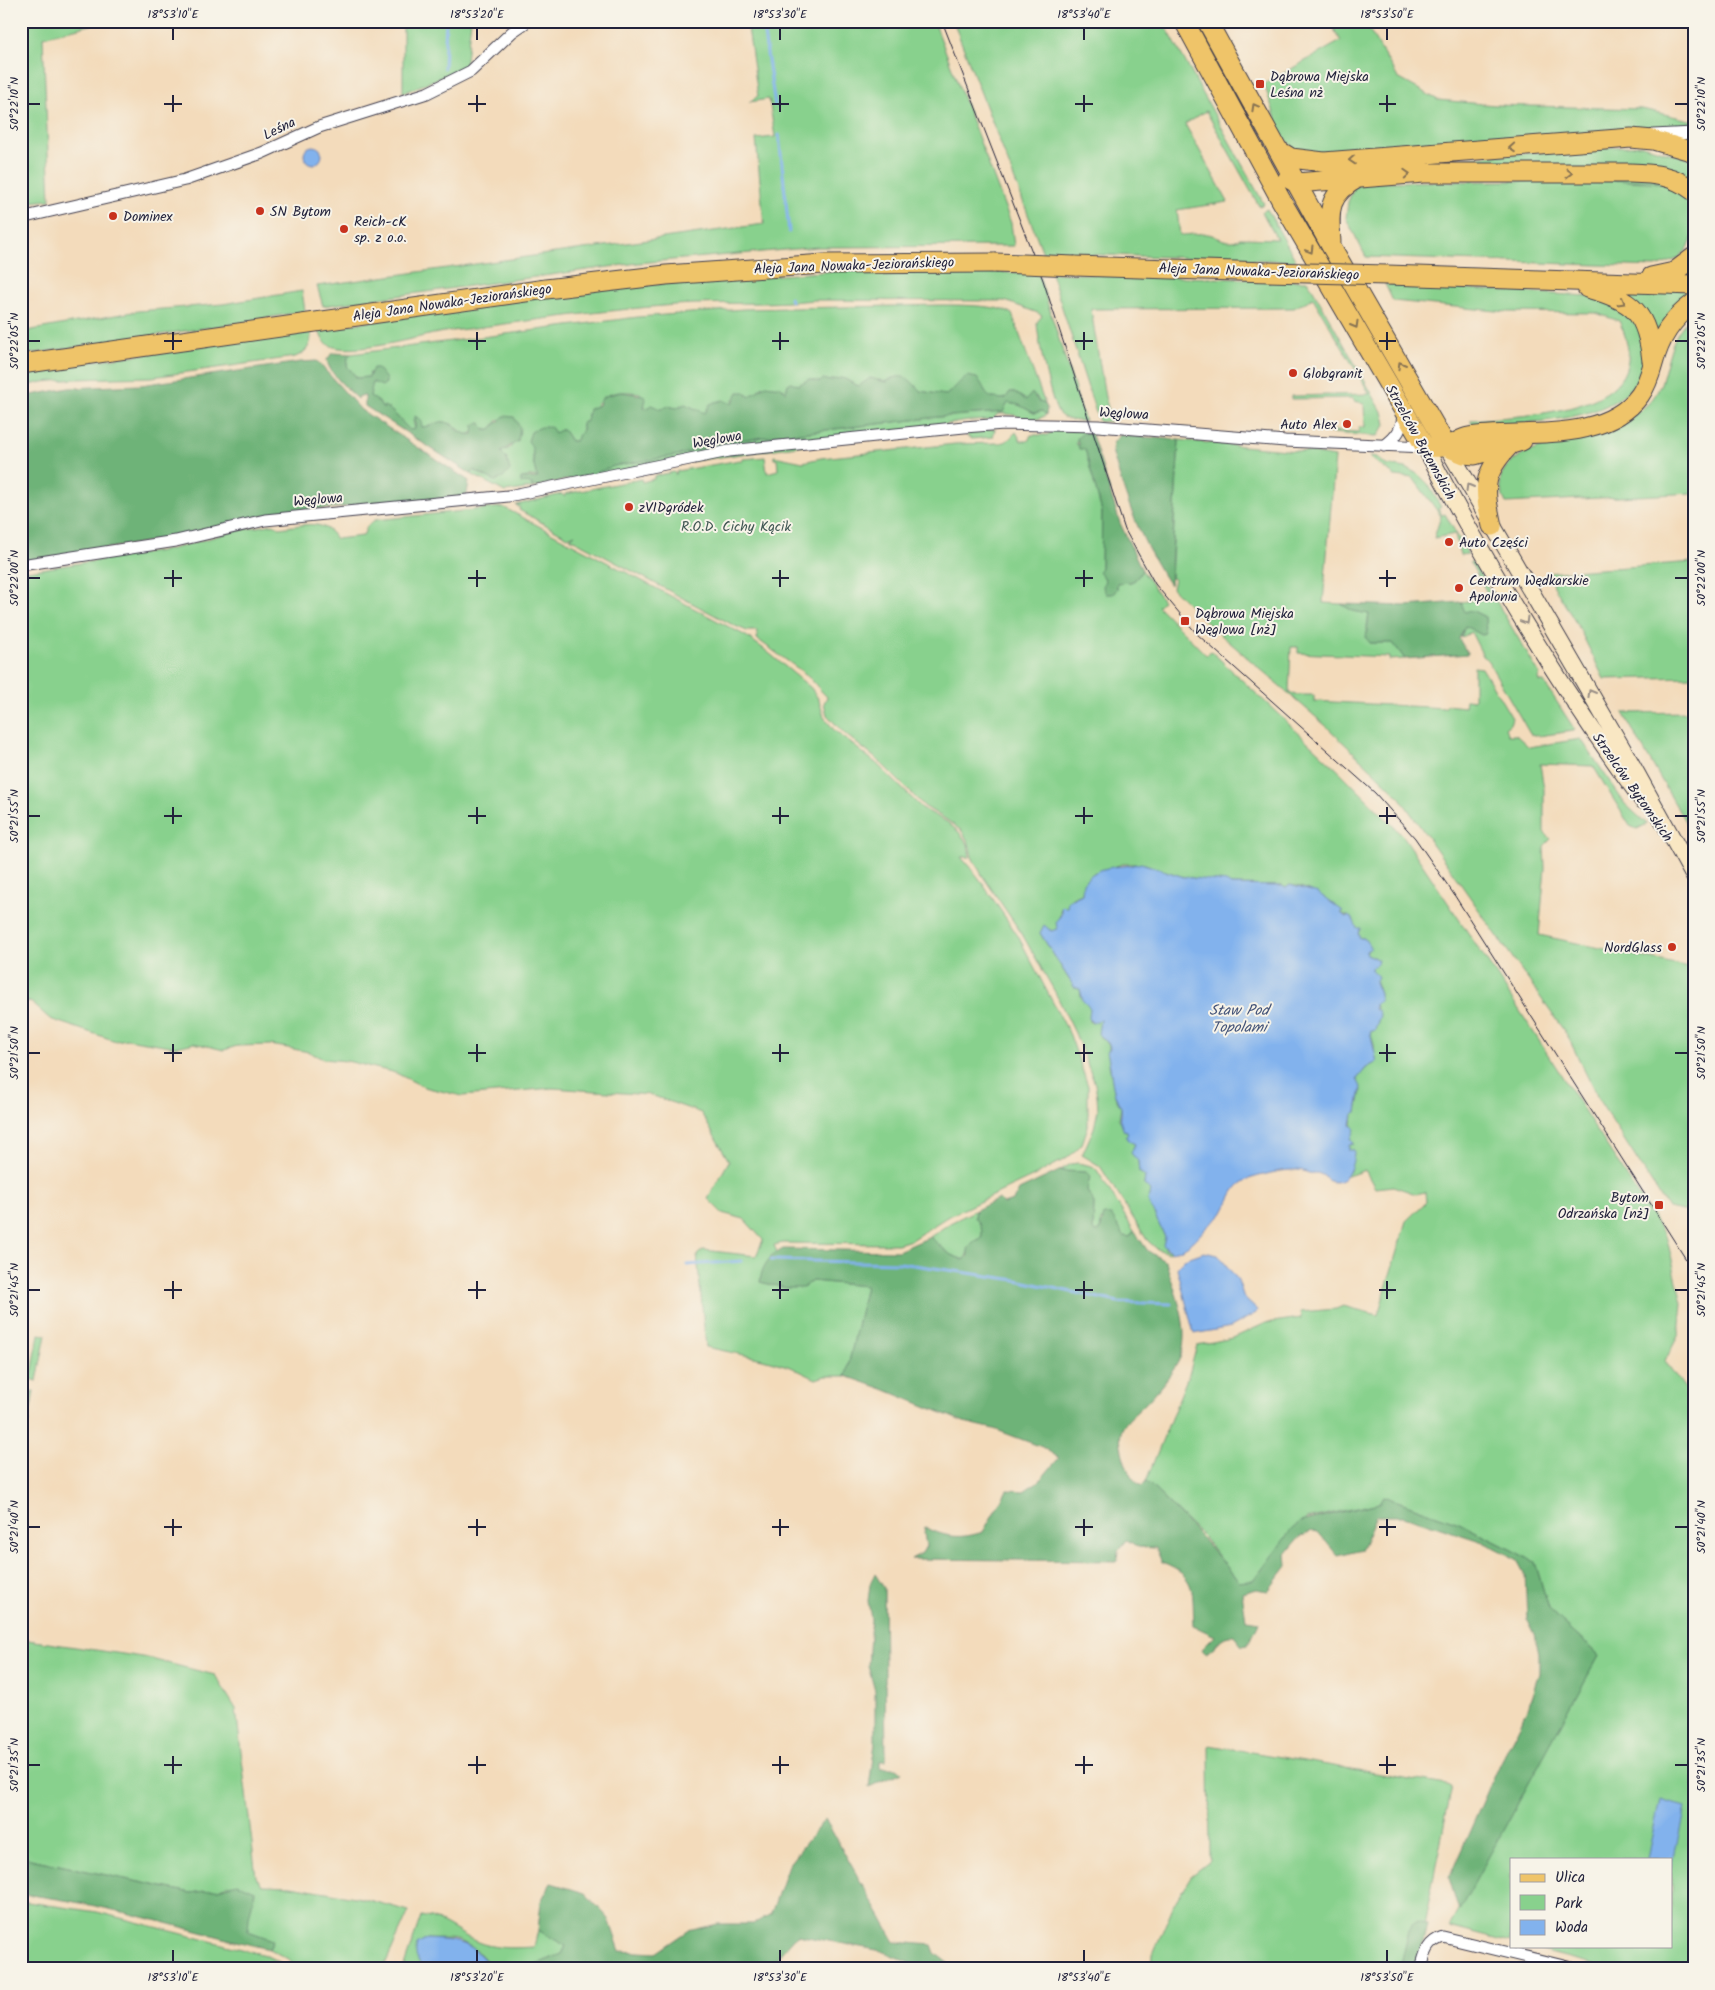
<svg xmlns="http://www.w3.org/2000/svg" width="1715" height="1990" viewBox="0 0 1715 1990" font-family="Kalam,sans-serif">
<style>
.green{fill:#88d18d;stroke:#557a64}
.forest{fill:#6eb378;stroke:#486a5a}
.water{fill:#82b2ed;stroke:#526a94}
.lines{fill:none;stroke-linecap:round;stroke-linejoin:round}
.stream{stroke:#82b2ed;stroke-width:3}
.minor-casing{stroke:#413e4e;stroke-width:13}
.secondary-casing{stroke:#413e4e;stroke-width:18}
.primary-casing{stroke:#413e4e;stroke-width:21}
.minor{stroke:#fff;stroke-width:11}
.secondary{stroke:#f9e7c3;stroke-width:16}
.primary{stroke:#efc469;stroke-width:19}
.tram{stroke:#22223b;stroke-width:1}
.primary-bridge-casing{stroke:#413e4e;stroke-width:21;stroke-linecap:butt}
.primary-bridge{stroke:#efc469;stroke-width:19}
.oneway{stroke:#887352}
.oneway2{stroke:#988e86}
.ticks{fill:none;stroke:#22223b;stroke-width:2}
.poi-dot{fill:#c8321e;stroke:#f7f3e8;stroke-width:2}
.labels{text-anchor:middle;stroke-width:4;stroke-linejoin:round;paint-order:stroke}
.poi-label{font-size:14px;fill:#22223b;stroke:#f7f3e8;text-anchor:start}
.street-label{font-size:14px;fill:#22223b;stroke:#f7f3e8}
.park-label{font-size:14px;fill:#415754;stroke:#f7f3e8}
.water-label{font-size:15px;font-style:italic;fill:#445479;stroke:#f7f3e8}
.neatline{fill:none;stroke:#22223b;stroke-width:2}
.ticks-label{font-size:12px;text-anchor:middle;fill:#22223b}
</style>
<rect width="100%" height="100%" fill="#f7f3e8"/>
<filter id="ink" filterUnits="userSpaceOnUse"><feTurbulence type="fractalNoise" baseFrequency=".02" numOctaves="2"/><feDisplacementMap in="SourceGraphic" scale="10" xChannelSelector="R" yChannelSelector="G"/><feConvolveMatrix kernelMatrix="1 2 1 2 8 2 1 2 1" color-interpolation-filters="sRGB"/></filter>
<filter id="wash" filterUnits="userSpaceOnUse"><feTurbulence type="fractalNoise" baseFrequency=".0096" numOctaves="4" result="noise"/><feDisplacementMap in="SourceGraphic" scale="20" xChannelSelector="R" yChannelSelector="G"/><feGaussianBlur stdDeviation="1.12" result="paint"/><feColorMatrix in="noise" values="0 0 0 0 0 0 0 0 0 0 0 0 0 0 0 0 0 1.4 0 .05"/><feComposite in="paint" operator="in"/></filter>
<g filter="url(#wash)">
<rect width="100%" height="100%" fill="#f3dbbb"/>
<path class="green" d="M 21,21 L 106,21 L 43,37 L 50,200 L 21,203 Z
M 403,21 L 471,21 L 465,67 L 403,93 Z
M 747,21 L 934,21 L 1011,223 L 1014,246 L 818,247 L 638,263 L 323,306 L 317,286 L 764,224 L 756,139 L 775,137 L 769,99 L 749,102 L 758,96 Z
M 953,21 L 1160,21 L 1169,32 L 1264,204 L 1259,206 L 1206,111 L 1185,124 L 1228,202 L 1177,210 L 1180,235 C 1189,235 1204,232 1212,235 C 1219,238 1230,245 1240,238 L 1277,239 L 1262,212 L 1267,209 L 1296,261 L 1043,253 Z
M 1329,21 L 1364,21 L 1398,78 L 1438,100 L 1495,105 L 1642,109 L 1694,121 L 1694,126 L 1325,156 L 1295,151 L 1281,133 L 1264,84 L 1341,41 Z
M 1642,145 L 1694,160 L 1694,185 L 1431,169 L 1431,160 Z
M 1650,180 C 1679,186 1694,192 1694,224 C 1694,239 1690,249 1678,258 C 1672,262 1663,264 1656,267 L 1366,257 L 1346,218 L 1348,202 L 1354,187 L 1370,182 Z
M 850,270 L 1038,273 L 1085,421 C 1077,421 1066,421 1059,414 C 1051,404 1037,336 1037,322 L 1042,316 L 1038,313 L 1005,301 L 814,300 C 768,305 721,302 674,305 C 597,311 521,322 444,332 C 418,336 351,357 329,345 C 322,341 321,336 319,329 L 591,289 Z
M 1051,273 L 1308,281 L 1384,415 L 1386,424 L 1378,436 L 1329,433 L 1329,431 L 1359,432 L 1359,427 L 1365,427 L 1364,403 L 1354,401 L 1353,398 L 1291,399 L 1291,396 L 1370,394 L 1313,298 L 1294,308 L 1091,309 L 1105,397 L 1112,421 L 1099,422 Z
M 1385,284 L 1605,297 L 1640,325 C 1641,337 1646,356 1643,367 C 1625,426 1522,422 1472,426 L 1471,420 C 1528,415 1665,414 1619,321 L 1596,313 L 1507,312 L 1393,301 Z
M 1615,287 L 1694,290 L 1694,296 L 1655,340 Z
M 302,291 L 305,311 L 239,323 L 21,355 L 21,332 L 138,311 L 223,304 Z
M 896,306 C 920,306 995,301 1012,314 L 1045,404 L 1039,402 L 1036,396 L 1024,400 L 1014,392 L 1010,392 L 1005,399 L 992,399 L 986,396 L 981,384 L 960,384 L 946,395 L 936,394 L 920,391 L 905,378 L 892,378 L 886,382 L 879,380 L 859,386 C 843,380 847,375 829,381 L 823,379 L 820,382 L 812,380 L 798,385 L 788,384 L 786,392 L 783,388 L 763,386 L 749,398 L 746,393 L 733,399 L 732,404 C 718,400 713,399 705,413 L 681,405 L 676,408 L 668,406 L 661,409 L 654,407 L 646,409 L 640,393 C 630,392 616,390 606,396 C 602,399 594,408 588,413 L 587,421 L 582,423 L 582,430 L 575,441 L 571,441 L 563,429 L 557,433 C 548,430 546,424 534,431 C 531,448 532,464 538,479 L 534,476 L 522,478 L 520,480 L 532,484 L 532,488 L 505,492 L 471,474 L 474,470 L 485,477 L 508,468 L 506,459 L 501,452 L 510,448 L 520,433 L 499,419 L 491,429 L 484,430 L 481,424 C 463,447 463,425 445,422 C 437,421 430,427 422,427 L 413,420 L 415,429 L 410,430 C 401,422 395,412 384,406 L 383,409 L 370,396 L 371,385 L 376,382 L 370,372 L 369,377 L 357,378 L 347,366 L 348,357 L 351,354 L 638,317 L 744,309 Z
M 1694,315 L 1694,493 L 1506,503 C 1474,443 1585,444 1616,426 C 1632,417 1653,405 1660,386 C 1670,360 1669,333 1694,315 Z
M 311,331 C 312,344 307,353 295,357 L 152,377 L 76,379 L 43,382 L 21,387 L 21,371 Z
M 1007,403 L 1019,405 L 1034,413 L 1042,411 L 1046,415 C 1030,427 1013,409 996,415 L 994,420 L 969,421 L 562,480 L 614,466 L 679,455 L 731,441 L 938,417 L 1003,412 Z
M 995,429 L 993,437 L 972,439 L 966,435 L 969,431 Z
M 1055,430 L 1091,431 L 1092,435 L 1085,434 L 1076,441 L 1076,444 L 1085,449 L 1102,512 L 1101,567 L 1105,580 L 1117,589 L 1117,583 C 1131,581 1133,586 1142,570 L 1163,601 L 1158,606 L 1206,655 L 1211,651 L 1341,773 L 1404,837 L 1505,988 L 1667,1239 L 1682,1303 L 1679,1334 L 1665,1361 L 1694,1401 L 1694,1969 L 1611,1969 L 1523,1946 L 1671,1946 L 1671,1859 L 1511,1859 L 1511,1943 L 1449,1927 L 1599,1655 L 1549,1609 L 1535,1562 L 1459,1523 L 1383,1496 L 1379,1503 L 1306,1519 L 1254,1580 L 1239,1582 L 1205,1539 L 1146,1481 L 1190,1371 L 1197,1345 L 1233,1338 L 1266,1323 L 1301,1318 L 1300,1312 L 1336,1309 L 1343,1306 L 1378,1315 L 1406,1221 L 1426,1202 L 1425,1192 L 1416,1194 L 1393,1186 L 1375,1188 L 1365,1170 L 1345,1177 L 1350,1171 L 1353,1150 L 1349,1151 L 1349,1145 L 1354,1144 L 1351,1139 L 1353,1113 L 1357,1112 L 1361,1091 L 1357,1079 L 1366,1068 L 1375,1063 L 1374,1045 L 1370,1032 L 1375,1030 L 1379,1018 L 1375,1004 L 1380,994 L 1371,968 L 1377,963 L 1375,958 L 1367,954 L 1366,951 L 1370,948 L 1364,938 L 1360,938 L 1353,919 L 1341,913 L 1342,911 C 1324,900 1313,888 1290,885 L 1286,888 L 1282,886 L 1231,885 L 1181,876 L 1145,864 L 1123,864 L 1095,872 L 1086,879 L 1082,894 L 1072,898 L 1067,909 L 1061,908 L 1057,929 L 1052,931 L 1049,929 L 1040,933 L 1070,981 L 1080,989 L 1081,996 L 1091,1008 L 1090,1022 L 1092,1023 L 1100,1020 L 1100,1037 L 1109,1045 L 1109,1064 L 1116,1099 L 1121,1107 L 1119,1120 L 1135,1144 L 1132,1151 L 1138,1161 L 1139,1172 L 1145,1176 L 1144,1185 L 1150,1191 L 1148,1201 L 1165,1237 L 1165,1249 L 1171,1252 L 1168,1253 L 1157,1249 L 1147,1240 L 1100,1166 L 1082,1155 L 1094,1128 L 1098,1110 L 1097,1096 L 1095,1084 L 1075,1033 L 1055,992 L 1022,934 L 982,875 L 972,857 L 969,843 L 962,831 L 947,820 L 924,806 L 879,761 L 845,734 L 827,715 L 824,703 L 827,697 L 824,694 L 807,675 L 757,639 L 758,631 L 747,631 L 733,625 L 570,538 L 575,534 L 568,537 L 519,510 L 520,508 L 516,505 L 562,494 L 565,497 L 565,494 L 641,479 L 642,482 L 654,479 L 654,476 L 674,472 L 676,475 L 677,471 L 740,460 L 742,462 L 743,459 L 765,457 L 767,473 L 778,470 L 777,459 L 774,459 L 774,456 L 803,462 L 821,458 L 955,444 L 1000,443 L 1007,441 L 1016,432 L 1021,441 L 1028,441 L 1031,435 L 1047,435 Z
M 1179,440 L 1307,452 L 1335,457 L 1323,603 L 1341,604 L 1353,611 L 1369,614 L 1367,626 L 1370,643 L 1393,643 L 1405,659 L 1389,660 L 1389,657 L 1298,653 L 1298,647 L 1291,647 L 1289,692 L 1295,695 L 1314,695 L 1314,701 L 1445,708 L 1446,705 L 1465,707 L 1466,699 L 1474,700 L 1474,667 L 1482,668 L 1512,718 L 1510,724 L 1505,728 L 1508,735 L 1516,735 L 1529,747 L 1581,739 L 1625,804 L 1647,824 L 1637,829 L 1630,826 L 1593,766 L 1540,764 L 1544,789 L 1544,832 L 1551,839 L 1544,846 L 1545,868 L 1539,935 L 1694,968 L 1694,1213 L 1668,1208 L 1600,1102 L 1567,1035 L 1398,795 L 1325,725 L 1205,621 L 1172,588 L 1174,579 L 1171,578 Z
M 1370,456 L 1377,457 L 1386,465 L 1406,468 L 1418,474 L 1428,484 L 1441,507 L 1438,509 L 1442,515 L 1445,514 L 1468,554 L 1460,555 L 1455,534 L 1434,538 L 1441,516 L 1413,478 L 1395,476 L 1369,457 Z
M 503,507 L 746,636 L 764,649 L 811,688 L 819,700 L 824,717 L 834,730 L 877,764 L 922,808 L 947,822 L 960,833 L 968,844 L 970,857 L 961,857 L 978,877 L 1018,936 L 1070,1035 L 1088,1086 L 1088,1126 L 1082,1144 L 1069,1157 L 1034,1176 L 947,1217 L 911,1240 L 898,1244 L 783,1243 L 774,1245 L 777,1252 L 771,1256 L 760,1282 C 779,1286 796,1293 812,1281 L 866,1286 L 846,1376 L 825,1376 L 816,1379 L 791,1367 L 763,1359 L 706,1347 L 697,1255 L 703,1250 L 756,1256 L 763,1240 L 744,1219 L 722,1213 L 708,1199 L 729,1161 L 701,1113 L 651,1095 L 553,1088 L 462,1096 L 424,1087 L 396,1073 L 347,1061 L 323,1059 L 309,1052 L 288,1048 L 270,1045 L 237,1046 L 224,1050 L 194,1043 L 177,1047 L 127,1039 L 116,1041 L 50,1019 L 32,1003 L 21,999 L 21,572 L 168,550 L 235,531 L 274,524 L 279,528 C 300,526 324,517 336,539 L 363,536 L 367,526 L 375,520 Z
M 1470,562 L 1473,562 L 1540,675 L 1538,678 L 1539,682 L 1544,682 L 1575,730 L 1573,731 L 1539,736 L 1530,734 L 1488,661 L 1483,656 L 1471,632 L 1461,638 L 1465,626 L 1482,635 L 1486,634 L 1485,617 L 1473,611 L 1464,613 L 1461,602 L 1490,598 Z
M 1694,562 L 1694,677 L 1604,679 L 1579,628 L 1546,573 Z
M 1694,712 L 1694,837 L 1623,713 Z
M 1078,1163 L 1092,1166 L 1097,1170 L 1134,1231 L 1130,1237 L 1124,1236 L 1119,1228 L 1101,1220 L 1100,1231 L 1097,1232 L 1093,1230 L 1094,1203 L 1087,1191 L 1088,1182 L 1086,1172 L 1059,1171 L 1071,1164 Z
M 976,1210 L 975,1217 C 980,1224 985,1232 980,1240 L 974,1242 L 964,1260 L 951,1255 L 930,1237 L 950,1223 Z
M 39,1334 L 46,1335 L 37,1381 L 31,1379 Z
M 32,1391 L 34,1391 L 28,1425 L 21,1424 L 27,1398 L 30,1398 Z
M 21,1639 L 143,1657 L 215,1675 L 236,1709 L 256,1877 L 262,1885 L 291,1886 L 361,1898 L 409,1911 L 383,1969 L 298,1969 L 290,1960 L 269,1949 L 272,1940 L 248,1931 L 248,1918 L 255,1891 L 227,1885 L 219,1889 L 191,1893 L 21,1857 Z
M 1209,1745 L 1452,1786 L 1415,1969 L 1152,1969 L 1153,1954 L 1174,1904 L 1191,1876 L 1210,1861 Z
M 21,1901 L 97,1912 L 265,1955 L 293,1969 L 21,1969 Z
M 421,1916 C 448,1920 460,1937 483,1944 C 500,1949 517,1948 534,1947 L 538,1930 L 566,1946 L 562,1954 L 525,1969 L 489,1969 C 489,1957 467,1943 456,1940 C 448,1938 436,1940 427,1939 L 420,1965 L 424,1969 L 403,1969 Z"/>
<path class="forest" d="M 332,353 L 351,354 L 348,357 L 347,366 L 357,378 L 369,377 L 373,368 L 377,368 L 386,379 L 386,383 L 382,386 L 373,382 L 370,396 L 379,402 L 383,409 L 384,406 C 395,412 401,422 410,430 L 415,429 L 415,416 L 421,420 L 422,427 C 430,427 437,421 445,422 C 456,424 460,437 473,434 L 474,425 L 478,423 L 481,423 L 484,430 L 491,429 L 504,416 L 514,417 L 520,428 L 518,441 L 501,452 L 506,457 L 510,470 L 503,478 L 495,481 L 474,470 L 471,474 L 365,406 L 365,396 L 359,396 L 358,399 C 348,389 329,374 327,360 Z
M 317,361 L 361,410 L 469,481 L 467,494 L 460,497 L 284,512 L 257,517 L 185,536 L 21,562 L 21,397 L 69,388 L 141,385 L 301,362 Z
M 967,376 L 977,378 C 990,393 980,398 1005,399 L 1010,392 L 1014,392 L 1026,400 L 1032,393 L 1039,402 L 1045,404 L 1047,408 L 1046,415 L 1042,411 L 1034,413 L 1019,405 L 1008,403 L 1003,412 L 938,417 L 731,441 L 679,455 L 614,466 L 596,473 L 532,488 L 532,484 L 521,483 L 521,478 L 538,478 C 531,466 536,449 528,441 L 531,432 L 541,427 L 551,427 L 555,433 L 563,429 L 571,441 L 575,441 L 582,430 L 582,423 L 587,421 L 589,409 L 599,405 L 602,398 L 608,395 L 621,392 L 643,395 L 646,399 L 644,407 L 646,409 L 651,405 L 661,409 L 668,406 L 676,408 L 685,404 L 705,413 L 710,404 L 723,400 L 732,404 L 738,392 L 745,392 L 749,397 L 766,385 L 781,387 L 786,392 L 788,384 L 791,382 L 798,385 L 809,379 L 820,382 L 823,379 L 829,381 C 847,375 843,380 859,386 L 870,378 L 886,382 C 903,371 910,379 920,391 L 946,395 C 955,389 961,379 967,376 Z
M 1083,433 L 1092,435 L 1120,523 L 1142,570 C 1133,586 1130,581 1117,583 L 1117,589 L 1113,594 L 1106,594 L 1103,587 L 1105,579 L 1099,571 L 1101,567 L 1102,512 L 1085,449 L 1079,449 L 1077,438 Z
M 1120,435 L 1179,440 L 1170,585 C 1142,545 1125,498 1112,450 L 1113,443 Z
M 1461,602 L 1465,612 L 1473,611 L 1485,617 L 1486,634 L 1482,635 L 1465,626 L 1459,639 L 1468,654 L 1405,659 L 1393,643 L 1370,643 L 1366,638 L 1369,614 L 1353,611 L 1341,604 L 1407,606 Z
M 1059,1171 L 1086,1172 L 1090,1176 L 1087,1191 L 1094,1203 L 1093,1230 L 1097,1232 L 1100,1231 L 1104,1215 L 1111,1215 L 1124,1236 L 1130,1237 L 1134,1231 L 1148,1251 L 1166,1262 C 1174,1291 1192,1328 1180,1358 C 1174,1372 1154,1395 1143,1406 C 1136,1413 1126,1420 1122,1429 C 1118,1439 1122,1452 1125,1462 C 1128,1471 1133,1482 1142,1486 L 1146,1481 C 1179,1513 1210,1545 1239,1582 L 1254,1580 L 1291,1530 L 1300,1522 L 1379,1503 L 1383,1496 L 1459,1523 L 1535,1562 L 1549,1609 L 1599,1655 L 1459,1911 L 1449,1878 L 1500,1763 L 1527,1711 L 1539,1673 L 1539,1653 L 1535,1634 L 1527,1618 L 1525,1573 L 1518,1560 L 1483,1542 L 1404,1516 L 1376,1516 L 1362,1549 L 1337,1555 L 1318,1532 L 1312,1531 L 1299,1538 L 1286,1554 L 1287,1566 L 1268,1591 L 1256,1589 L 1242,1593 L 1246,1620 L 1259,1622 L 1248,1645 L 1242,1646 L 1234,1636 C 1219,1634 1218,1648 1205,1653 L 1202,1649 L 1215,1636 L 1194,1626 C 1192,1591 1198,1577 1162,1563 L 1156,1548 L 1138,1547 L 1127,1540 L 1118,1551 L 1117,1561 L 911,1559 L 922,1553 L 926,1546 L 924,1533 L 925,1527 C 946,1538 961,1539 983,1532 L 1007,1490 L 1024,1491 L 1040,1480 L 1059,1458 L 1042,1447 L 994,1429 L 964,1422 L 883,1389 L 846,1376 L 866,1286 L 812,1281 L 803,1288 L 786,1288 L 760,1282 C 762,1266 768,1257 783,1249 L 898,1251 L 930,1237 L 951,1255 L 964,1260 L 968,1256 L 968,1249 L 974,1242 L 980,1240 C 985,1232 980,1224 975,1217 L 976,1210 L 999,1199 L 1003,1204 L 1013,1201 L 1019,1190 Z
M 875,1574 L 884,1588 L 886,1761 L 880,1761 L 880,1768 L 897,1768 L 902,1772 L 869,1787 L 875,1743 L 875,1691 L 868,1666 L 871,1619 L 868,1601 L 870,1584 Z
M 825,1819 L 895,1942 L 932,1945 L 935,1953 L 949,1964 L 950,1969 L 924,1969 L 882,1951 L 797,1935 L 767,1969 L 525,1969 L 562,1954 L 566,1946 L 538,1930 L 541,1901 L 551,1883 L 585,1893 L 609,1919 L 620,1951 L 656,1953 L 688,1931 L 718,1924 L 753,1924 L 771,1914 L 788,1865 Z
M 21,1857 L 191,1893 L 219,1889 L 237,1883 L 255,1891 L 249,1918 L 248,1931 L 273,1940 L 269,1949 C 186,1930 106,1903 21,1894 Z
M 1417,1921 L 1427,1924 L 1417,1969 L 1400,1969 L 1410,1926 Z"/>
<path class="water" d="M304 155a9 9 0 1 1 18 0a9 9 0 1 1-18 0Z
M 1141,863 L 1184,877 L 1226,882 L 1231,885 L 1282,886 L 1286,888 L 1290,885 L 1318,893 L 1343,911 L 1341,913 L 1346,917 L 1348,916 L 1353,919 L 1357,928 L 1361,928 L 1358,933 L 1360,938 L 1364,938 L 1371,948 L 1366,951 L 1367,954 L 1378,960 L 1377,964 L 1371,968 L 1378,977 L 1375,982 L 1380,994 L 1380,1001 L 1375,1004 L 1375,1009 L 1379,1011 L 1380,1015 L 1375,1030 L 1370,1032 L 1377,1062 L 1366,1068 L 1357,1079 L 1361,1087 L 1357,1112 L 1353,1114 L 1351,1125 L 1355,1129 L 1351,1139 L 1354,1144 L 1349,1145 L 1349,1150 L 1354,1150 C 1354,1163 1348,1187 1329,1181 C 1326,1179 1324,1175 1320,1174 C 1316,1172 1313,1174 1309,1173 C 1305,1172 1302,1170 1298,1170 C 1284,1169 1266,1174 1252,1178 C 1232,1184 1232,1198 1222,1214 C 1217,1220 1210,1223 1205,1229 C 1194,1241 1188,1249 1171,1252 L 1163,1245 L 1165,1237 L 1148,1201 L 1150,1191 L 1144,1185 L 1145,1176 L 1139,1172 L 1138,1161 L 1131,1153 L 1135,1144 L 1129,1141 L 1126,1135 L 1128,1133 L 1126,1130 L 1124,1131 C 1118,1118 1122,1119 1121,1107 C 1110,1091 1112,1067 1107,1052 L 1110,1048 L 1109,1044 L 1098,1034 L 1100,1020 L 1092,1023 L 1089,1018 L 1090,1008 L 1083,1001 L 1080,989 L 1074,987 L 1040,933 L 1044,925 L 1051,931 L 1057,929 L 1056,921 L 1061,915 L 1061,908 L 1063,906 L 1067,908 L 1068,901 L 1082,894 L 1083,883 C 1099,862 1122,869 1141,863 Z
M 1204,1252 L 1218,1255 L 1238,1280 L 1244,1298 L 1257,1310 L 1256,1313 L 1231,1327 L 1194,1334 L 1177,1268 L 1184,1259 Z
M 1660,1800 L 1685,1807 L 1671,1870 L 1671,1859 L 1647,1859 Z
M 427,1939 C 457,1941 469,1940 489,1965 L 489,1969 L 424,1969 C 417,1962 414,1954 417,1945 Z"/>
<g class="lines">
<path class="stream" d="M 762,21 L 775,105
M 444,68 L 446,21
M 779,135 L 789,232
M 790,298 L 791,301
M 771,1260 L 900,1263 L 1016,1280 L 1118,1302 L 1171,1304
M 687,1265 L 742,1261"/>
</g>
</g>
<g filter="url(#ink)">
<g class="lines">
<defs>
<path id="minor" d="M 1653,135 L 1694,133
M 21,218 L 185,180 L 262,153 L 319,127 L 427,93 L 471,71 L 512,32 L 528,21
M 1384,446 C 1397,437 1403,428 1403,412
M 21,565 L 176,541 L 265,520 L 508,496 L 729,451 L 964,427 L 1004,424 L 1098,426 L 1285,441 L 1425,447
M 1421,1969 C 1425,1954 1427,1942 1443,1937 L 1576,1969"/>
<path id="secondary" d="M 1425,447 C 1489,569 1561,689 1642,800
M 1447,447 L 1631,763 L 1694,877"/>
<path id="primary" d="M 1184,21 L 1281,200 L 1425,447 C 1432,447 1441,448 1448,446 C 1455,444 1461,438 1469,437 C 1521,429 1604,445 1640,395 C 1647,385 1650,375 1653,364 C 1660,337 1672,319 1694,303
M 1207,21 L 1331,246 L 1447,447
M 1278,150 L 1291,158 L 1324,162 L 1631,138 L 1653,140 L 1694,152
M 1288,178 L 1296,183 L 1424,173 L 1627,173 C 1655,174 1671,174 1694,191
M 1331,242 C 1329,210 1327,195 1358,178
M 1075,266 L 1268,272
M 1387,275 L 1694,285
M 1651,277 L 1674,272 L 1694,257
M 1587,288 C 1634,300 1647,313 1652,361
M 21,364 L 546,289 L 666,275 L 824,264 L 995,263
M 1447,447 L 1464,454 L 1475,455 L 1522,441
M 1492,526 C 1484,489 1481,475 1509,446"/>
</defs>
<use href="#minor" class="minor-casing"/>
<use href="#secondary" class="secondary-casing"/>
<use href="#primary" class="primary-casing"/>
<use href="#minor" class="minor"/>
<use href="#secondary" class="secondary"/>
<use href="#primary" class="primary"/>
<path class="tram" d="M 942,21 L 1043,280 L 1125,530 L 1155,584 L 1197,634 L 1375,793 L 1415,838 L 1453,893 L 1694,1272"/>
<defs>
<path id="primary-bridge" d="M 995,263 L 1075,266
M 1268,272 L 1387,275"/>
</defs>
<use href="#primary-bridge" class="primary-bridge-casing"/>
<use href="#primary-bridge" class="primary-bridge"/>
</g>
<defs><path id="oneway-chevron" d="M-2-3.5L2.5 0L-2 3.5" fill="none" stroke-width="1.6" stroke-linecap="round" stroke-linejoin="round" transform="scale(1.25)"/></defs>
<g class="oneway">
<use href="#oneway-chevron" transform="translate(1255 107) rotate(-119)"/>
<use href="#oneway-chevron" transform="translate(1512 148) rotate(176)"/>
<use href="#oneway-chevron" transform="translate(1352 160) rotate(176)"/>
<use href="#oneway-chevron" transform="translate(1569 173)"/>
<use href="#oneway-chevron" transform="translate(1407 174) rotate(-3)"/>
<use href="#oneway-chevron" transform="translate(1310 250) rotate(59)"/>
<use href="#oneway-chevron" transform="translate(1622 302) rotate(30)"/>
<use href="#oneway-chevron" transform="translate(1355 325) rotate(60)"/>
<use href="#oneway-chevron" transform="translate(1401 365) rotate(-120)"/>
</g>
<g class="oneway2">
<use href="#oneway-chevron" transform="translate(1469 487) rotate(-120)"/>
<use href="#oneway-chevron" transform="translate(1525 621) rotate(59)"/>
<use href="#oneway-chevron" transform="translate(1591 693) rotate(-120)"/>
</g>
</g>
<path class="ticks" d="M 173,28 L 173,40M 477,28 L 477,40M 780,28 L 780,40M 1084,28 L 1084,40M 1387,28 L 1387,40M 173,95 L 173,112M 477,95 L 477,112M 780,95 L 780,112M 1084,95 L 1084,112M 1387,95 L 1387,112M 28,104 L 40,104M 164,104 L 182,104M 468,104 L 486,104M 772,104 L 789,104M 1075,104 L 1093,104M 1379,104 L 1396,104M 1675,104 L 1688,104M 173,332 L 173,350M 477,332 L 477,350M 780,332 L 780,350M 1084,332 L 1084,350M 1387,332 L 1387,350M 28,341 L 40,341M 164,341 L 182,341M 468,341 L 486,341M 772,341 L 789,341M 1075,341 L 1093,341M 1379,341 L 1396,341M 1675,341 L 1688,341M 173,570 L 173,587M 477,570 L 477,587M 780,570 L 780,587M 1084,570 L 1084,587M 1387,570 L 1387,587M 28,578 L 40,578M 164,578 L 182,578M 468,578 L 486,578M 772,578 L 789,578M 1075,578 L 1093,578M 1379,578 L 1396,578M 1675,578 L 1688,578M 173,807 L 173,824M 477,807 L 477,824M 780,807 L 780,824M 1084,807 L 1084,824M 1387,807 L 1387,824M 28,816 L 40,816M 164,816 L 182,816M 468,816 L 486,816M 772,816 L 789,816M 1075,816 L 1093,816M 1379,816 L 1396,816M 1675,816 L 1688,816M 173,1044 L 173,1062M 477,1044 L 477,1062M 780,1044 L 780,1062M 1084,1044 L 1084,1062M 1387,1044 L 1387,1062M 28,1053 L 40,1053M 164,1053 L 182,1053M 468,1053 L 486,1053M 772,1053 L 789,1053M 1075,1053 L 1093,1053M 1379,1053 L 1396,1053M 1675,1053 L 1688,1053M 173,1281 L 173,1299M 477,1281 L 477,1299M 780,1281 L 780,1299M 1084,1281 L 1084,1299M 1387,1281 L 1387,1299M 28,1290 L 40,1290M 164,1290 L 182,1290M 468,1290 L 486,1290M 772,1290 L 789,1290M 1075,1290 L 1093,1290M 1379,1290 L 1396,1290M 1675,1290 L 1688,1290M 173,1519 L 173,1536M 477,1519 L 477,1536M 780,1519 L 780,1536M 1084,1519 L 1084,1536M 1387,1519 L 1387,1536M 28,1527 L 40,1527M 164,1527 L 182,1527M 468,1527 L 486,1527M 772,1527 L 789,1527M 1075,1527 L 1093,1527M 1379,1527 L 1396,1527M 1675,1527 L 1688,1527M 173,1756 L 173,1774M 477,1756 L 477,1774M 780,1756 L 780,1774M 1084,1756 L 1084,1774M 1387,1756 L 1387,1774M 28,1765 L 40,1765M 164,1765 L 182,1765M 468,1765 L 486,1765M 772,1765 L 789,1765M 1075,1765 L 1093,1765M 1379,1765 L 1396,1765M 1675,1765 L 1688,1765M 173,1950 L 173,1962M 477,1950 L 477,1962M 780,1950 L 780,1962M 1084,1950 L 1084,1962M 1387,1950 L 1387,1962"/>
<g class="poi-dot">
<rect x="1255" y="79" width="10" height="10" rx="2.5"/>
<circle cx="260" cy="211" r="5"/>
<circle cx="113" cy="216" r="5"/>
<circle cx="344" cy="229" r="5"/>
<circle cx="1293" cy="373" r="5"/>
<circle cx="1347" cy="424" r="5"/>
<circle cx="629" cy="507" r="5"/>
<circle cx="1449" cy="542" r="5"/>
<circle cx="1459" cy="588" r="5"/>
<rect x="1180" y="616" width="10" height="10" rx="2.5"/>
<circle cx="1672" cy="947" r="5"/>
<rect x="1654" y="1200" width="10" height="10" rx="2.5"/>
</g>
<g class="labels">
<g class="poi-label">
<text x="1270" y="81">Dąbrowa Miejska<tspan x="1270" dy="16">Leśna nż</tspan></text>
<text x="270" y="216">SN Bytom</text>
<text x="123" y="221">Dominex</text>
<text x="354" y="226">Reich-cK<tspan x="354" dy="16">sp. z o.o.</tspan></text>
<text x="1303" y="378">Globgranit</text>
<text x="1337" y="429" text-anchor="end">Auto Alex</text>
<text x="639" y="512">zVIDgródek</text>
<text x="1459" y="547">Auto Części</text>
<text x="1469" y="585">Centrum Wędkarskie<tspan x="1469" dy="16">Apolonia</tspan></text>
<text x="1195" y="618">Dąbrowa Miejska<tspan x="1195" dy="16">Węglowa [nż]</tspan></text>
<text x="1662" y="952" text-anchor="end">NordGlass</text>
<text x="1649" y="1202" text-anchor="end">Bytom<tspan x="1649" dy="16">Odrzańska [nż]</tspan></text>
</g>
<g class="street-label">
<text transform="translate(279 128) rotate(-26)" y="5">Leśna</text>
<text transform="translate(854 265) rotate(-2)" y="5">Aleja Jana Nowaka-Jeziorańskiego</text>
<text transform="translate(1259 271) rotate(2)" y="5">Aleja Jana Nowaka-Jeziorańskiego</text>
<text transform="translate(452 302) rotate(-8)" y="5">Aleja Jana Nowaka-Jeziorańskiego</text>
<text transform="translate(1124 413) rotate(3)" y="5">Węglowa</text>
<text transform="translate(717 439) rotate(-10)" y="5">Węglowa</text>
<text transform="translate(1421 442) rotate(61)" y="5">Strzelców Bytomskich</text>
<text transform="translate(318 499) rotate(-5)" y="5">Węglowa</text>
<text transform="translate(1633 787) rotate(55)" y="5">Strzelców Bytomskich</text>
</g>
<g class="park-label">
<text x="736" y="531">R.O.D. Cichy Kącik</text>
</g>
<g class="water-label">
<text x="1239" y="1015">Staw Pod<tspan x="1239" dy="17">Topolami</tspan></text>
</g>
</g>
<rect width="1715" height="1990" fill="none" stroke="#f7f3e8" stroke-width="55"/>
<rect x="1510" y="1858" width="162" height="90" fill="#f7f3e8" stroke="#a29fa3"/>
<rect x="1520" y="1874" width="25" height="8" fill="#efc469" stroke="#a29fa3"/>
<text x="1555" y="1882" font-size="15" fill="#22223b">Ulica</text>
<rect x="1520" y="1895" width="25" height="15" fill="#88d18d" stroke="#a29fa3"/>
<text x="1555" y="1908" font-size="15" fill="#22223b">Park</text>
<rect x="1520" y="1920" width="25" height="15" fill="#82b2ed" stroke="#a29fa3"/>
<text x="1555" y="1932" font-size="15" fill="#22223b">Woda</text>
<rect x="28" y="28" width="1660" height="1934" class="neatline"/>
<g class="ticks-label">
<text x="173" y="18">18°53'10"E</text>
<text x="477" y="18">18°53'20"E</text>
<text x="780" y="18">18°53'30"E</text>
<text x="1084" y="18">18°53'40"E</text>
<text x="1387" y="18">18°53'50"E</text>
<text transform="translate(14 104) rotate(-90)" y="4">50°22'10"N</text>
<text transform="translate(1701 104) rotate(-90)" y="4">50°22'10"N</text>
<text transform="translate(14 341) rotate(-90)" y="4">50°22'05"N</text>
<text transform="translate(1701 341) rotate(-90)" y="4">50°22'05"N</text>
<text transform="translate(14 578) rotate(-90)" y="4">50°22'00"N</text>
<text transform="translate(1701 578) rotate(-90)" y="4">50°22'00"N</text>
<text transform="translate(14 816) rotate(-90)" y="4">50°21'55"N</text>
<text transform="translate(1701 816) rotate(-90)" y="4">50°21'55"N</text>
<text transform="translate(14 1053) rotate(-90)" y="4">50°21'50"N</text>
<text transform="translate(1701 1053) rotate(-90)" y="4">50°21'50"N</text>
<text transform="translate(14 1290) rotate(-90)" y="4">50°21'45"N</text>
<text transform="translate(1701 1290) rotate(-90)" y="4">50°21'45"N</text>
<text transform="translate(14 1527) rotate(-90)" y="4">50°21'40"N</text>
<text transform="translate(1701 1527) rotate(-90)" y="4">50°21'40"N</text>
<text transform="translate(14 1765) rotate(-90)" y="4">50°21'35"N</text>
<text transform="translate(1701 1765) rotate(-90)" y="4">50°21'35"N</text>
<text x="173" y="1981">18°53'10"E</text>
<text x="477" y="1981">18°53'20"E</text>
<text x="780" y="1981">18°53'30"E</text>
<text x="1084" y="1981">18°53'40"E</text>
<text x="1387" y="1981">18°53'50"E</text>
</g>
</svg>
